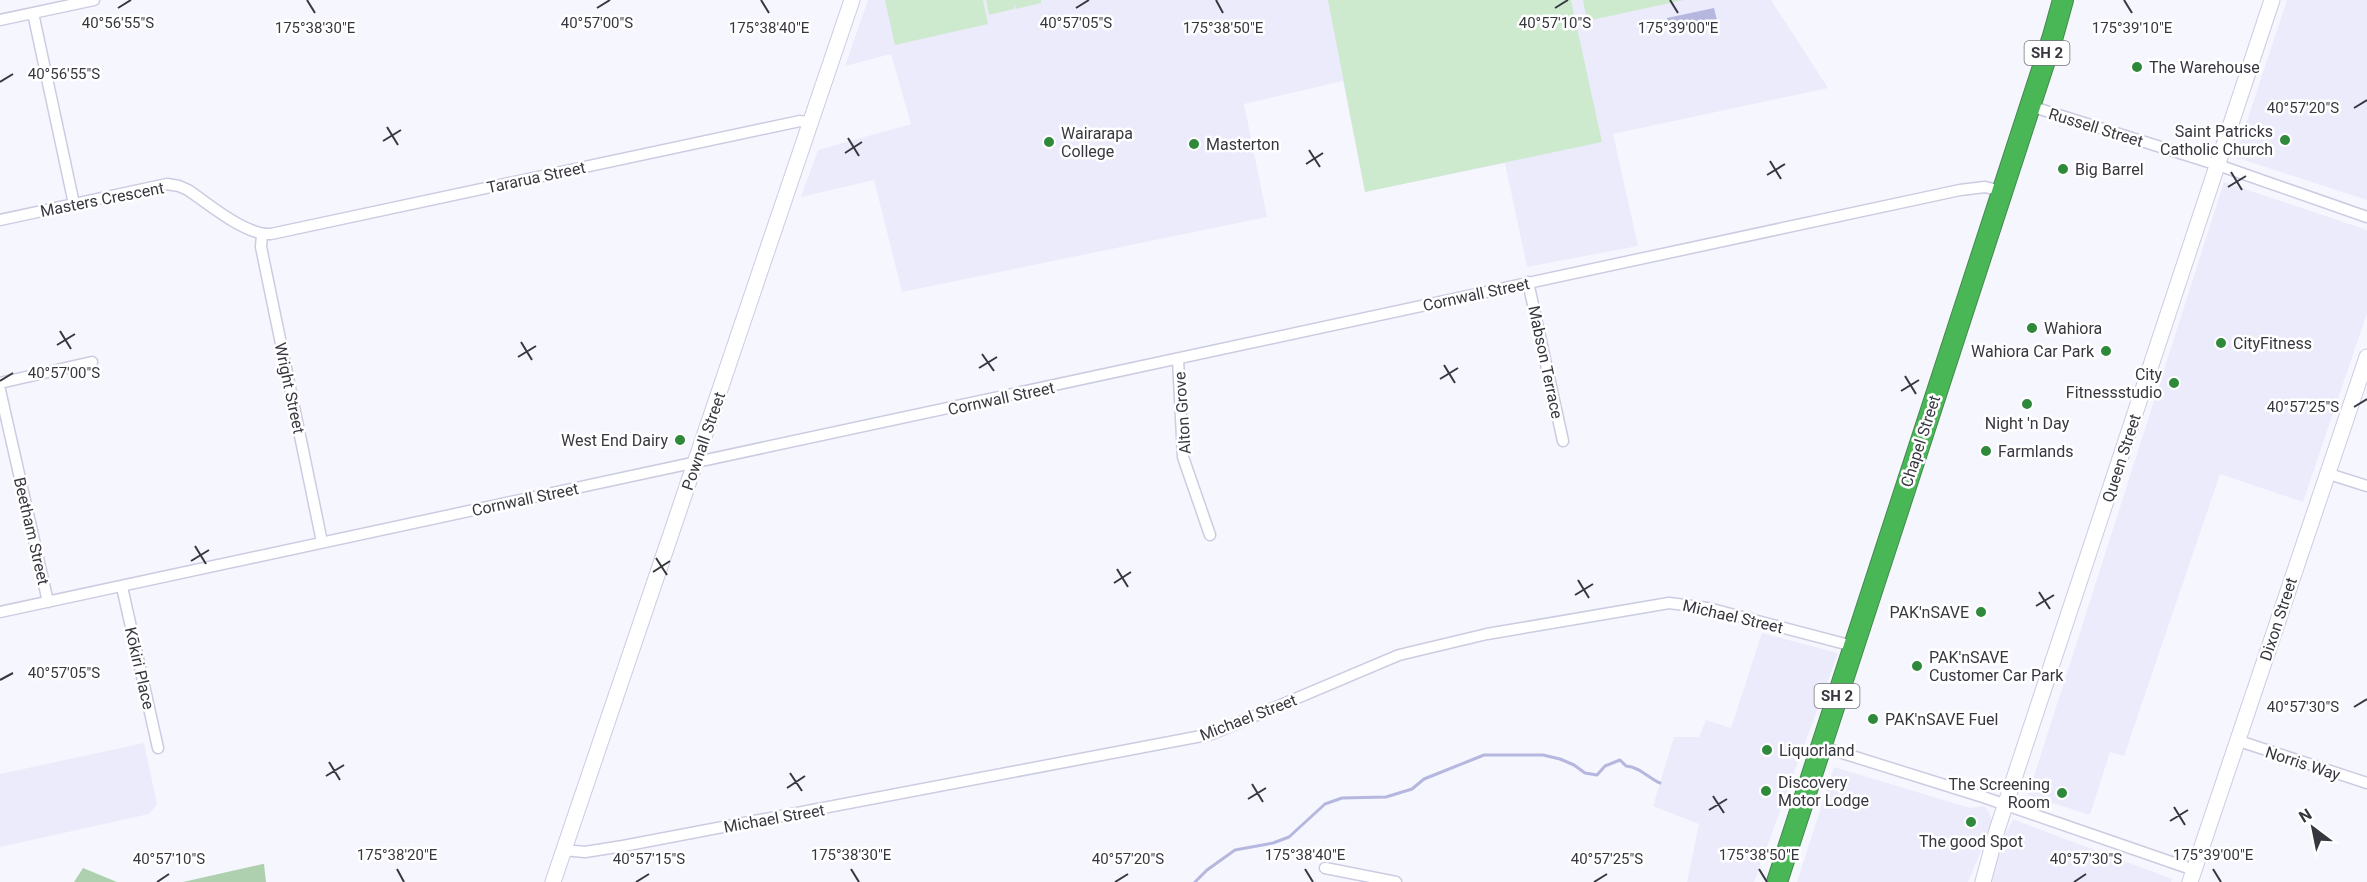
<svg xmlns="http://www.w3.org/2000/svg" width="2367" height="882" viewBox="0 0 2367 882" font-family="Roboto,sans-serif">
<style>
.built{fill:#ebebfc}
.green{fill:#ceeace}
.forest{fill:#aed0af}
.water{fill:#b6b7df}
.lines{fill:none;stroke-linecap:round;stroke-linejoin:round}
.stream{stroke:#b6b7df;stroke-width:3}
.street-casing{stroke:#cbcce1;stroke-width:13}
.secondary-casing{stroke:#cbcce1;stroke-width:17}
.highway-casing{stroke:#438a4e;stroke-width:22}
.street{stroke:#fff;stroke-width:10}
.secondary{stroke:#fff;stroke-width:15}
.highway{stroke:#4ab756;stroke-width:20}
.ticks{fill:none;stroke:#373740;stroke-width:2}
.poi-dot{fill:#2e893a;stroke:#fff;stroke-width:2}
.labels{text-anchor:middle;stroke-width:5;stroke-linejoin:round;paint-order:stroke}
.shield{fill:#fff;stroke:#737379;stroke-width:1.5}
.shield-label{font-size:15px;font-weight:bold;fill:#373740}
.poi-label{font-size:16px;fill:#373740;stroke:#fff;text-anchor:start}
.street-label{font-size:16px;fill:#373740;stroke:#fff}
.ticks-label{font-size:15px;text-anchor:middle;fill:#373740;stroke:#fff;stroke-width:5;stroke-linejoin:round;paint-order:stroke}
</style>
<rect width="100%" height="100%" fill="#f6f6ff"/>
<path class="built" d="M 868,0 L 1771,0 L 1828,88 L 1613,134 L 1638,246 L 1527,267 L 1505,163 L 1365,192 L 1343,81 L 1244,104 L 1267,217 L 902,292 L 874,180 L 801,197 L 818,150 L 911,124 L 891,54 L 845,66 Z
M 2287,0 L 2367,0 L 2367,200 L 2235,157 Z
M 2224,182 L 2367,230 L 2367,313 L 2303,502 L 2220,474 L 2124,756 L 2110,752 L 2090,815 L 2028,795 Z
M 1762,633 L 1838,653 L 1754,882 L 1687,882 L 1699,824 L 1653,806 L 1674,737 L 1699,737 L 1706,720 L 1731,728 Z
M 144,743 L 157,804 L 149,814 L 0,847 L 0,774 Z
M 1834,767 L 1970,808 L 1984,806 L 1988,810 L 1993,823 L 1968,882 L 1797,882 Z
M 2013,820 L 2015,820 L 2172,879 L 2171,882 L 1991,882 L 1997,849 Z"/>
<path class="green" d="M 885,0 L 983,0 L 988,24 L 895,45 Z
M 986,0 L 1041,0 L 1041,3 L 1016,9 L 1014,4 L 1014,9 L 989,15 Z
M 1328,0 L 1571,0 L 1602,142 L 1365,192 Z
M 1583,0 L 1684,0 L 1587,21 Z"/>
<path class="forest" d="M 264,864 L 266,882 L 183,882 L 263,864 Z
M 83,868 L 117,882 L 74,882 Z"/>
<path class="water" d="M 1714,8 L 1718,24 L 1670,33 L 1667,18 Z"/>
<g class="lines">
<path class="stream" d="M 1195,882 L 1207,870 L 1235,850 L 1273,843 L 1289,837 L 1325,804 L 1342,798 L 1386,797 L 1412,789 L 1424,779 L 1484,755 L 1543,755 L 1560,759 L 1574,765 L 1585,773 L 1597,775 L 1605,766 L 1620,760 L 1626,766 C 1640,767 1648,778 1660,783"/>
<defs>
<path id="street" d="M 33,13 L 74,204
M 0,20 L 94,0
M 2030,106 L 2218,165 L 2367,217
M 0,220 L 167,184 L 179,186 L 188,190 C 209,204 246,236 271,234 L 800,121 L 810,123
M 262,235 L 261,247 L 322,542
M 1528,282 L 1563,441
M 1178,359 L 1183,457 L 1210,535
M 0,383 L 92,362
M 0,390 L 48,602
M 2329,474 L 2367,486
M 122,587 L 158,748
M 0,612 L 1960,190 L 1985,187 L 2002,191
M 2239,741 L 2367,783
M 1820,746 L 1983,797 L 2194,870
M 563,850 L 585,852 L 623,846 L 1212,734 L 1399,655 L 1487,634 L 1669,603 L 1708,608 L 1853,646
M 1325,868 L 1396,882"/>
<path id="secondary" d="M 553,882 L 852,0
M 1983,882 L 1997,830 L 2272,0
M 2190,882 L 2367,357"/>
<path id="highway" d="M 1777,882 L 2053,36 L 2063,0"/>
</defs>
<use href="#street" class="street-casing"/>
<use href="#secondary" class="secondary-casing"/>
<use href="#highway" class="highway-casing"/>
<use href="#street" class="street"/>
<use href="#secondary" class="secondary"/>
<use href="#highway" class="highway"/>
</g>
<path class="ticks" d="M 307,0 L 315,13M 761,0 L 769,13M 1216,0 L 1223,13M 1670,0 L 1678,13M 2124,0 L 2132,13M 118,8 L 131,0M 597,8 L 610,0M 1076,8 L 1089,0M 1555,8 L 1568,0M 0,82 L 13,74M 2354,108 L 2367,100M 387,127 L 398,145M 848,138 L 859,156M 383,141 L 401,130M 1309,150 L 1320,167M 845,153 L 862,142M 1770,161 L 1781,179M 1306,164 L 1323,153M 2231,172 L 2242,190M 1767,175 L 1785,164M 2228,187 L 2246,176M 60,331 L 71,349M 521,342 L 532,360M 57,345 L 75,334M 982,354 L 994,371M 518,357 L 536,346M 1444,365 L 1455,383M 979,368 L 997,357M 1905,376 L 1916,394M 1440,379 L 1458,368M 0,381 L 13,373M 1901,391 L 1919,380M 2354,407 L 2367,399M 195,546 L 206,564M 656,558 L 667,575M 191,561 L 209,550M 1117,569 L 1128,587M 653,572 L 670,561M 1578,580 L 1589,598M 1114,583 L 1131,572M 2039,592 L 2050,609M 1575,595 L 1593,584M 2036,606 L 2054,595M 0,680 L 13,673M 2354,707 L 2367,699M 329,762 L 340,780M 790,773 L 802,791M 326,776 L 344,765M 1252,784 L 1263,802M 787,788 L 805,776M 1713,796 L 1724,813M 1248,799 L 1266,788M 2174,807 L 2185,825M 1709,810 L 1727,799M 2170,821 L 2188,810M 397,869 L 404,882M 851,869 L 859,882M 1305,869 L 1313,882M 1759,869 L 1767,882M 2213,869 L 2221,882M 157,882 L 169,874M 636,882 L 649,874M 1115,882 L 1128,874M 1594,882 L 1607,874M 2074,882 L 2086,874"/>
<g class="poi-dot">
<circle cx="2137" cy="67" r="6"/>
<circle cx="2285" cy="140" r="6"/>
<circle cx="1049" cy="142" r="6"/>
<circle cx="1194" cy="144" r="6"/>
<circle cx="2063" cy="169" r="6"/>
<circle cx="2032" cy="328" r="6"/>
<circle cx="2221" cy="343" r="6"/>
<circle cx="2106" cy="351" r="6"/>
<circle cx="2174" cy="383" r="6"/>
<circle cx="2027" cy="404" r="6"/>
<circle cx="680" cy="440" r="6"/>
<circle cx="1986" cy="451" r="6"/>
<circle cx="1981" cy="612" r="6"/>
<circle cx="1917" cy="666" r="6"/>
<circle cx="1873" cy="719" r="6"/>
<circle cx="1767" cy="750" r="6"/>
<circle cx="1766" cy="791" r="6"/>
<circle cx="2062" cy="793" r="6"/>
<circle cx="1971" cy="822" r="6"/>
</g>
<g class="labels">
<g class="shield">
<rect x="2024.5" y="41" width="45" height="24" rx="4.5"/>
<rect x="1814.5" y="684" width="45" height="24" rx="4.5"/>
</g>
<g class="shield-label">
<text x="2047" y="58">SH 2</text>
<text x="1837" y="701">SH 2</text>
</g>
<g class="poi-label">
<text x="2149" y="73">The Warehouse</text>
<text x="2273" y="137" text-anchor="end">Saint Patricks<tspan x="2273" dy="18">Catholic Church</tspan></text>
<text x="1061" y="139">Wairarapa<tspan x="1061" dy="18">College</tspan></text>
<text x="1206" y="150">Masterton</text>
<text x="2075" y="175">Big Barrel</text>
<text x="2044" y="334">Wahiora</text>
<text x="2233" y="349">CityFitness</text>
<text x="2094" y="357" text-anchor="end">Wahiora Car Park</text>
<text x="2162" y="380" text-anchor="end">City<tspan x="2162" dy="18">Fitnessstudio</tspan></text>
<text x="2027" y="429" text-anchor="middle">Night 'n Day</text>
<text x="668" y="446" text-anchor="end">West End Dairy</text>
<text x="1998" y="457">Farmlands</text>
<text x="1969" y="618" text-anchor="end">PAK'nSAVE</text>
<text x="1929" y="663">PAK'nSAVE<tspan x="1929" dy="18">Customer Car Park</tspan></text>
<text x="1885" y="725">PAK'nSAVE Fuel</text>
<text x="1779" y="756">Liquorland</text>
<text x="1778" y="788">Discovery<tspan x="1778" dy="18">Motor Lodge</tspan></text>
<text x="2050" y="790" text-anchor="end">The Screening<tspan x="2050" dy="18">Room</tspan></text>
<text x="1971" y="847" text-anchor="middle">The good Spot</text>
</g>
<g class="street-label">
<text transform="translate(2096 127) rotate(17)" y="6">Russell Street</text>
<text transform="translate(536 177) rotate(-12)" y="6">Tararua Street</text>
<text transform="translate(102 199) rotate(-11)" y="6">Masters Crescent</text>
<text transform="translate(1476 294) rotate(-12)" y="6">Cornwall Street</text>
<text transform="translate(1546 362) rotate(78)" y="6">Mabson Terrace</text>
<text transform="translate(290 388) rotate(78)" y="6">Wright Street</text>
<text transform="translate(1001 398) rotate(-12)" y="6">Cornwall Street</text>
<text transform="translate(1182 413) rotate(-94)" y="6">Alton Grove</text>
<text transform="translate(703 441) rotate(-71)" y="6">Pownall Street</text>
<text transform="translate(1920 441) rotate(-72)" y="6">Chapel Street</text>
<text transform="translate(2121 458) rotate(-72)" y="6">Queen Street</text>
<text transform="translate(525 499) rotate(-12)" y="6">Cornwall Street</text>
<text transform="translate(32 531) rotate(77)" y="6">Beetham Street</text>
<text transform="translate(1733 616) rotate(13)" y="6">Michael Street</text>
<text transform="translate(2278 619) rotate(-72)" y="6">Dixon Street</text>
<text transform="translate(140 668) rotate(77)" y="6">Kōkiri Place</text>
<text transform="translate(1248 717) rotate(-21)" y="6">Michael Street</text>
<text transform="translate(2303 763) rotate(18)" y="6">Norris Way</text>
<text transform="translate(774 818) rotate(-10)" y="6">Michael Street</text>
</g>
</g>
<g class="ticks-label">
<text x="118" y="28">40°56'55"S</text>
<text x="597" y="28">40°57'00"S</text>
<text x="1076" y="28">40°57'05"S</text>
<text x="1555" y="28">40°57'10"S</text>
<text x="315" y="33">175°38'30"E</text>
<text x="769" y="33">175°38'40"E</text>
<text x="1223" y="33">175°38'50"E</text>
<text x="1678" y="33">175°39'00"E</text>
<text x="2132" y="33">175°39'10"E</text>
<text x="64" y="79">40°56'55"S</text>
<text x="2303" y="113">40°57'20"S</text>
<text x="64" y="378">40°57'00"S</text>
<text x="2303" y="412">40°57'25"S</text>
<text x="64" y="678">40°57'05"S</text>
<text x="2303" y="712">40°57'30"S</text>
<text x="397" y="860">175°38'20"E</text>
<text x="851" y="860">175°38'30"E</text>
<text x="1305" y="860">175°38'40"E</text>
<text x="1759" y="860">175°38'50"E</text>
<text x="2213" y="860">175°39'00"E</text>
<text x="169" y="864">40°57'10"S</text>
<text x="649" y="864">40°57'15"S</text>
<text x="1128" y="864">40°57'20"S</text>
<text x="1607" y="864">40°57'25"S</text>
<text x="2086" y="864">40°57'30"S</text>
</g>
<g transform="translate(2313 828) rotate(328)" stroke="#ffffff" stroke-width="4.5" paint-order="stroke">
<path d="M0-4.5L10 22L0 15L-10 22Z" fill="#373740"/>
<text y="-9" font-size="16" font-weight="bold" text-anchor="middle" fill="#373740">N</text>
</g>
</svg>
